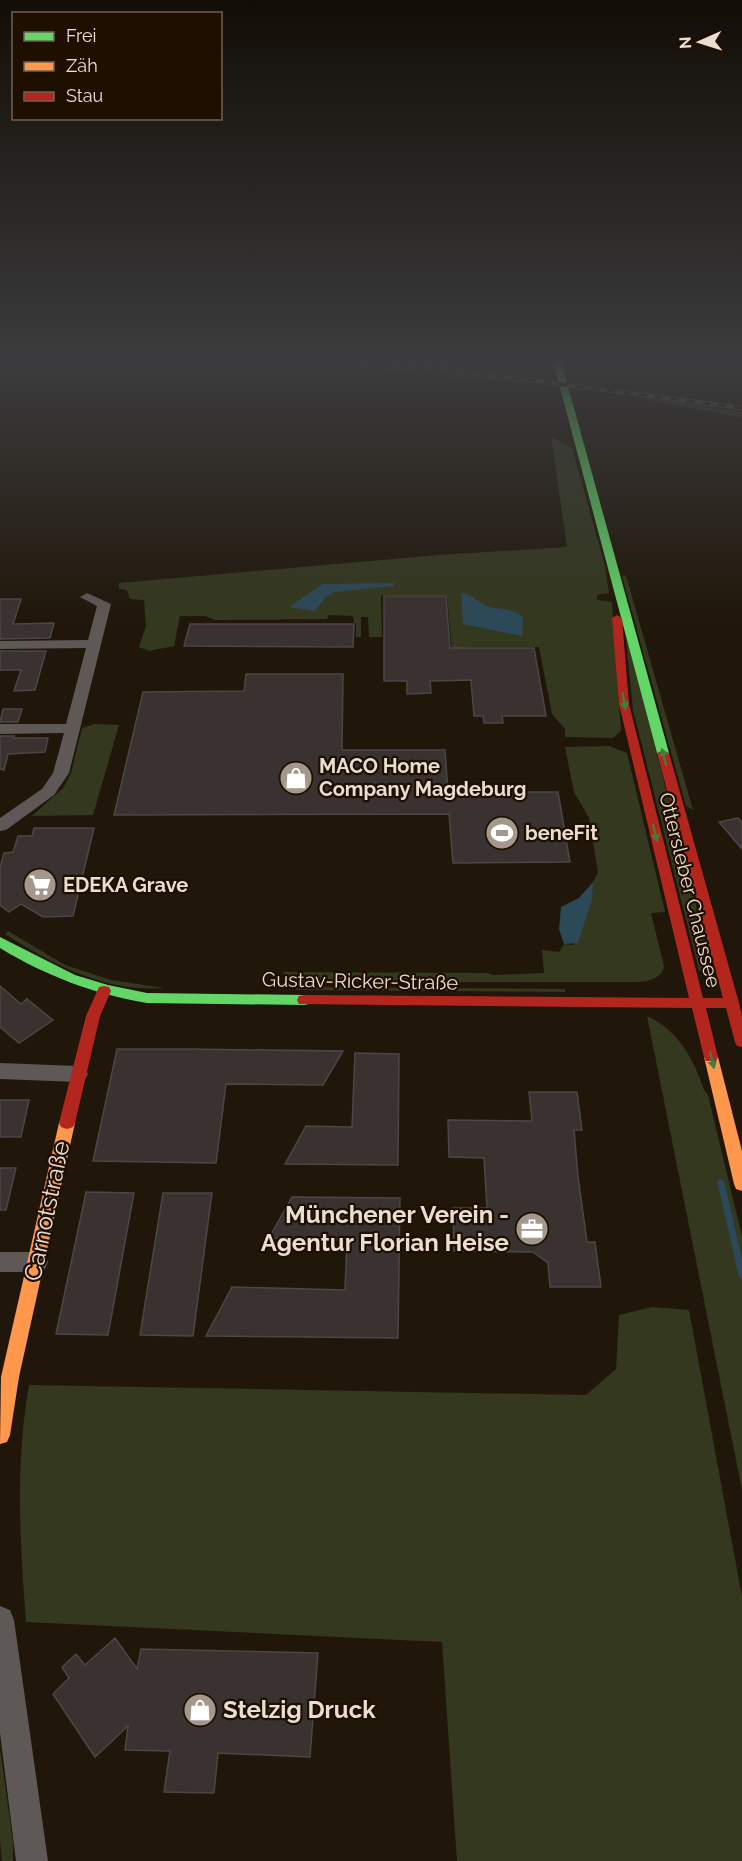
<svg xmlns="http://www.w3.org/2000/svg" width="742" height="1861" viewBox="0 0 742 1861" font-family="Raleway,sans-serif">
<style>
.green{fill:#33381e}
.water{fill:#2c4959}
.lines{fill:none;stroke-linecap:round;stroke-linejoin:round}
.stream{stroke:#2c4959;stroke-width:7}
.building{fill:#393231;stroke:#4c4645;stroke-width:1.5}
.street{fill:#5e5856;fill-rule:evenodd}
.fast{fill:#63d668;fill-rule:evenodd}
.slow{fill:#ff974d;fill-rule:evenodd}
.jam{fill:#b3261e;fill-rule:evenodd}
.rail-casing{stroke:#5d5751;stroke-width:4.5}
.rail{stroke:#1f0f00;stroke-width:3;stroke-dasharray:8;stroke-linecap:butt}
.oneway{fill:#447c39}
.labels{text-anchor:middle;stroke-width:4.5;stroke-linejoin:round;paint-order:stroke}
.poi-label{font-size:20px;font-weight:bold;fill:#eaded0;stroke:#1f0f00;text-anchor:start}
.street-label{font-size:20px;fill:#eaded0;stroke:#1f0f00}
.near-street-label{font-size:24px;fill:#eaded0;stroke:#1f0f00}
.near-poi-label{font-size:24px;font-weight:bold;fill:#eaded0;stroke:#1f0f00;text-anchor:end}
</style>
<rect width="100%" height="100%" fill="#20170a"/>
<path class="green" d="M 293,361 L 338,361 L 526,380 L 529,384 Z
M 647,398 L 742,412 L 742,417 L 646,400 Z
M 551,436 L 572,448 L 605,566 L 609,593 L 597,595 L 597,600 L 612,602 L 621,731 L 613,738 L 565,737 L 565,729 L 552,714 L 539,647 L 466,647 L 468,674 L 454,674 L 447,595 L 381,595 L 382,637 L 369,637 L 368,617 L 361,617 L 361,637 L 356,637 L 356,623 L 354,623 L 353,616 L 329,615 L 327,619 L 215,620 L 205,616 L 180,616 L 174,646 L 149,651 L 139,647 L 146,626 L 144,600 L 130,599 L 127,590 L 119,589 L 119,583 L 438,555 L 567,547 Z
M 625,575 L 627,579 L 693,810 L 686,806 L 622,576 Z
M 625,631 L 713,971 L 699,971 L 633,710 Z
M 94,724 L 119,725 L 93,815 L 32,816 L 64,787 L 71,773 L 82,728 Z
M 609,746 L 627,753 L 665,912 L 651,913 L 664,966 C 663,978 649,981 639,982 L 288,982 L 283,972 L 488,973 L 492,975 L 544,973 L 542,950 L 559,952 L 564,944 L 573,945 L 591,900 L 593,882 L 598,873 L 589,818 L 574,792 L 565,747 Z
M 8,931 L 65,965 L 111,980 L 164,988 C 106,993 52,964 5,934 Z
M 299,987 L 565,989 L 565,992 L 295,990 Z
M 647,1016 C 677,1029 694,1059 704,1090 L 708,1095 L 742,1236 L 742,1490 Z
M 652,1307 L 689,1310 L 742,1597 L 742,1861 L 457,1861 L 442,1642 L 26,1622 C 20,1544 15,1463 29,1385 L 586,1395 L 616,1369 L 619,1315 Z
M 0,1747 L 13,1843 L 13,1861 L 2,1861 L 0,1841 Z"/>
<path class="water" d="M 395,583 L 393,586 L 334,592 L 326,597 L 315,611 L 289,607 L 323,584 Z
M 461,593 C 472,594 477,602 487,606 C 498,610 516,608 523,618 L 522,636 L 463,624 Z
M 593,882 L 592,899 L 578,943 L 564,944 L 559,929 L 561,907 L 579,898 Z"/>
<g class="lines">
<path class="stream" d="M 721,1183 L 742,1275"/>
</g>
<path class="building" d="M 384,596 L 446,596 L 450,648 L 534,648 L 546,716 L 502,716 L 503,723 L 484,723 L 483,716 L 474,716 L 471,680 L 430,681 L 431,693 L 407,694 L 407,681 L 384,681 Z
M 0,599 L 21,599 L 13,624 L 54,623 L 50,638 L 0,639 Z
M 190,624 L 354,624 L 353,647 L 184,646 Z
M 0,651 L 46,651 L 35,690 L 14,691 L 21,670 L 0,670 Z
M 246,674 L 343,674 L 342,750 L 445,750 L 448,792 L 558,792 L 570,862 L 453,863 L 449,814 L 114,815 L 143,692 L 244,691 Z
M 3,709 L 22,709 L 18,722 L 0,722 Z
M 0,736 L 14,736 L 13,738 L 48,738 L 45,752 L 8,754 L 4,770 L 0,769 Z
M 738,818 L 742,823 L 742,849 L 719,822 Z
M 34,828 L 94,828 L 73,916 L 43,917 L 21,904 L 9,912 L 0,905 L 0,867 L 4,853 L 13,852 L 18,836 L 32,836 Z
M 0,986 L 21,1004 L 27,999 L 53,1020 L 19,1043 L 0,1027 Z
M 117,1049 L 186,1049 L 343,1051 L 323,1085 L 226,1084 L 216,1163 L 93,1161 Z
M 355,1053 L 399,1054 L 398,1165 L 285,1164 L 306,1126 L 352,1127 Z
M 529,1092 L 577,1092 L 582,1130 L 574,1130 L 578,1176 L 587,1242 L 595,1242 L 601,1287 L 550,1287 L 548,1263 L 533,1252 L 454,1251 L 453,1208 L 487,1208 L 484,1158 L 449,1157 L 448,1120 L 532,1121 Z
M 0,1100 L 29,1100 L 21,1137 L 0,1137 Z
M 0,1168 L 16,1168 L 6,1210 L 0,1210 Z
M 86,1192 L 134,1193 L 108,1335 L 56,1334 Z
M 163,1193 L 212,1193 L 193,1336 L 140,1335 Z
M 292,1197 L 400,1198 L 398,1338 L 206,1336 L 232,1287 L 345,1290 L 347,1240 L 269,1238 Z
M 115,1638 L 137,1669 L 141,1649 L 318,1653 L 310,1757 L 218,1753 L 214,1793 L 164,1792 L 170,1751 L 125,1750 L 128,1726 L 95,1757 L 53,1694 L 69,1678 L 62,1667 L 76,1654 L 85,1665 Z"/>
<g class="lines">
<path class="street" d="M 87,593 L 111,604 L 69,773 L 54,795 L 6,830 L 0,831 L 0,818 L 42,789 L 53,773 L 64,733 L 0,734 L 0,724 L 66,724 L 86,648 L 0,649 L 0,641 L 88,640 L 97,606 L 80,597 Z
M 0,1063 L 78,1066 L 85,1069 L 88,1074 L 85,1079 L 78,1082 L 0,1079 Z
M 0,1252 L 37,1252 L 45,1255 L 48,1262 L 45,1269 L 37,1272 L 0,1272 Z
M 0,1606 L 10,1610 L 14,1620 L 48,1861 L 16,1861 L 0,1733 Z"/>
<path class="fast" d="M 553,361 L 561,361 L 669,753 L 667,755 L 659,755 L 657,753 Z
M 0,937 L 75,975 L 108,985 L 147,993 L 304,995 L 309,996 L 311,1000 L 309,1004 L 304,1005 L 147,1003 C 94,994 46,976 0,948 Z"/>
<path class="slow" d="M 711,1051 L 716,1053 L 718,1057 L 742,1151 L 742,1191 L 736,1189 L 734,1184 L 704,1057 L 706,1053 Z
M 67,1117 L 73,1119 L 75,1123 L 19,1377 L 10,1435 L 7,1442 L 0,1444 L 1,1377 L 59,1123 L 61,1119 Z"/>
<path class="jam" d="M 617,615 L 622,618 L 629,704 L 703,998 L 723,998 L 657,753 L 663,750 L 669,753 L 739,1003 L 742,1016 L 742,1047 L 737,1046 L 735,1042 L 726,1008 L 706,1008 L 718,1057 L 716,1061 L 706,1061 L 704,1057 L 692,1008 L 299,1004 L 297,1000 L 299,996 L 304,995 L 689,998 L 619,704 L 612,618 Z
M 104,986 L 109,987 L 111,991 L 100,1016 L 75,1123 L 73,1127 L 67,1129 L 61,1127 L 59,1123 L 86,1016 L 99,987 Z"/>
<defs>
<path id="rail" d="M 385,361 L 742,408"/>
</defs>
<use href="#rail" class="rail-casing"/>
<use href="#rail" class="rail"/>
</g>
<defs><path id="oneway-solid" d="M-6-.8H1V-3.2L6.5 0L1 3.2V.8H-6Z" transform="scale(1.5)"/></defs>
<g class="oneway">
<use href="#oneway-solid" transform="translate(624 701) rotate(79)"/>
<use href="#oneway-solid" transform="translate(664 757) rotate(-105)"/>
<use href="#oneway-solid" transform="translate(655 833) rotate(76)"/>
<use href="#oneway-solid" transform="translate(712 1060) rotate(76)"/>
</g>
<linearGradient id="sky" x2="0" y2="1"><stop stop-color="#120d06"/><stop offset="0.58" stop-color="#3c3c3e"/><stop offset="1" stop-color="#3c3c3e" stop-opacity="0"/></linearGradient>
<rect width="742" height="622" fill="url(#sky)"/>
<defs>
<symbol id="shop-disc" viewBox="-11 -11 22 22"><circle r="9.5" fill="#a3988b" stroke="#1f0f00"/><path d="M-5-2.5h2.3a2.7 3.5 0 0 1 5.4 0H5L5.5 6h-11ZM-1.5-2.5h3a1.5 2.3 0 0 0-3 0Z" fill="#fff"/></symbol>
<symbol id="stadium-disc" viewBox="-11 -11 22 22"><circle r="9.5" fill="#a3988b" stroke="#1f0f00"/><path d="M0-5a6.5 5 0 1 0 0 10a6.5 5 0 1 0 0-10ZM-3.5-1.8h7v3.6h-7Z" fill="#fff"/></symbol>
<symbol id="supermarket-disc" viewBox="-11 -11 22 22"><circle r="9.5" fill="#a3988b" stroke="#1f0f00"/><path d="M-6-5.5h2.5l.6 2H6L4.5 2H-2.5L-4.4-4H-6ZM-1.5 3.2a1.3 1.3 0 1 0 .1 0ZM3 3.2a1.3 1.3 0 1 0 .1 0Z" fill="#fff"/></symbol>
<symbol id="office-disc" viewBox="-11 -11 22 22"><circle r="9.5" fill="#a3988b" stroke="#1f0f00"/><path d="M-6-3h4V-5.5h4V-3h4V5H-6ZM-1-4.5V-3h2v-1.5ZM-6 0V1H6V0Z" fill="#fff"/></symbol>
</defs>
<g fill-rule="evenodd">
<use href="#shop-disc" x="277" y="759" width="38" height="38"/>
<use href="#stadium-disc" x="483" y="814" width="38" height="38"/>
<use href="#supermarket-disc" x="21" y="866" width="38" height="38"/>
<use href="#office-disc" x="513" y="1210" width="38" height="38"/>
<use href="#shop-disc" x="181" y="1691" width="38" height="38"/>
</g>
<g class="labels">
<g class="poi-label">
<text x="319" y="773">MACO Home<tspan x="319" dy="23">Company Magdeburg</tspan></text>
<text x="525" y="840">beneFit</text>
<text x="63" y="892">EDEKA Grave</text>
</g>
<g class="street-label">
<text transform="translate(690 890) rotate(76)" y="7">Ottersleber Chaussee</text>
<text transform="translate(360 981) rotate(1)" y="7">Gustav-Ricker-Straße</text>
</g>
<g class="near-street-label">
<text transform="translate(47 1211) rotate(-78)" y="8">Carnotstraße</text>
</g>
<g class="near-poi-label">
<text x="509" y="1223">Münchener Verein -<tspan x="509" dy="28">Agentur Florian Heise</tspan></text>
<text x="223" y="1718" text-anchor="start">Stelzig Druck</text>
</g>
</g>
<rect x="12" y="12" width="210" height="108" fill="#1f0f00" stroke="#706253" stroke-width="1.5"/>
<rect x="24" y="32" width="30" height="9" fill="#63d668" stroke="#706253" stroke-width="1.5"/>
<text x="66" y="42" font-size="18" fill="#eaded0">Frei</text>
<rect x="24" y="62" width="30" height="9" fill="#ff974d" stroke="#706253" stroke-width="1.5"/>
<text x="66" y="72" font-size="18" fill="#eaded0">Zäh</text>
<rect x="24" y="92" width="30" height="9" fill="#b3261e" stroke="#706253" stroke-width="1.5"/>
<text x="66" y="102" font-size="18" fill="#eaded0">Stau</text>
<g transform="translate(700 42) rotate(267)" stroke="#1f0f00" stroke-width="4.5" paint-order="stroke">
<path d="M0-4.5L10 22L0 15L-10 22Z" fill="#eaded0"/>
<text y="-9" font-size="16" font-weight="bold" text-anchor="middle" fill="#eaded0">N</text>
</g>
</svg>
